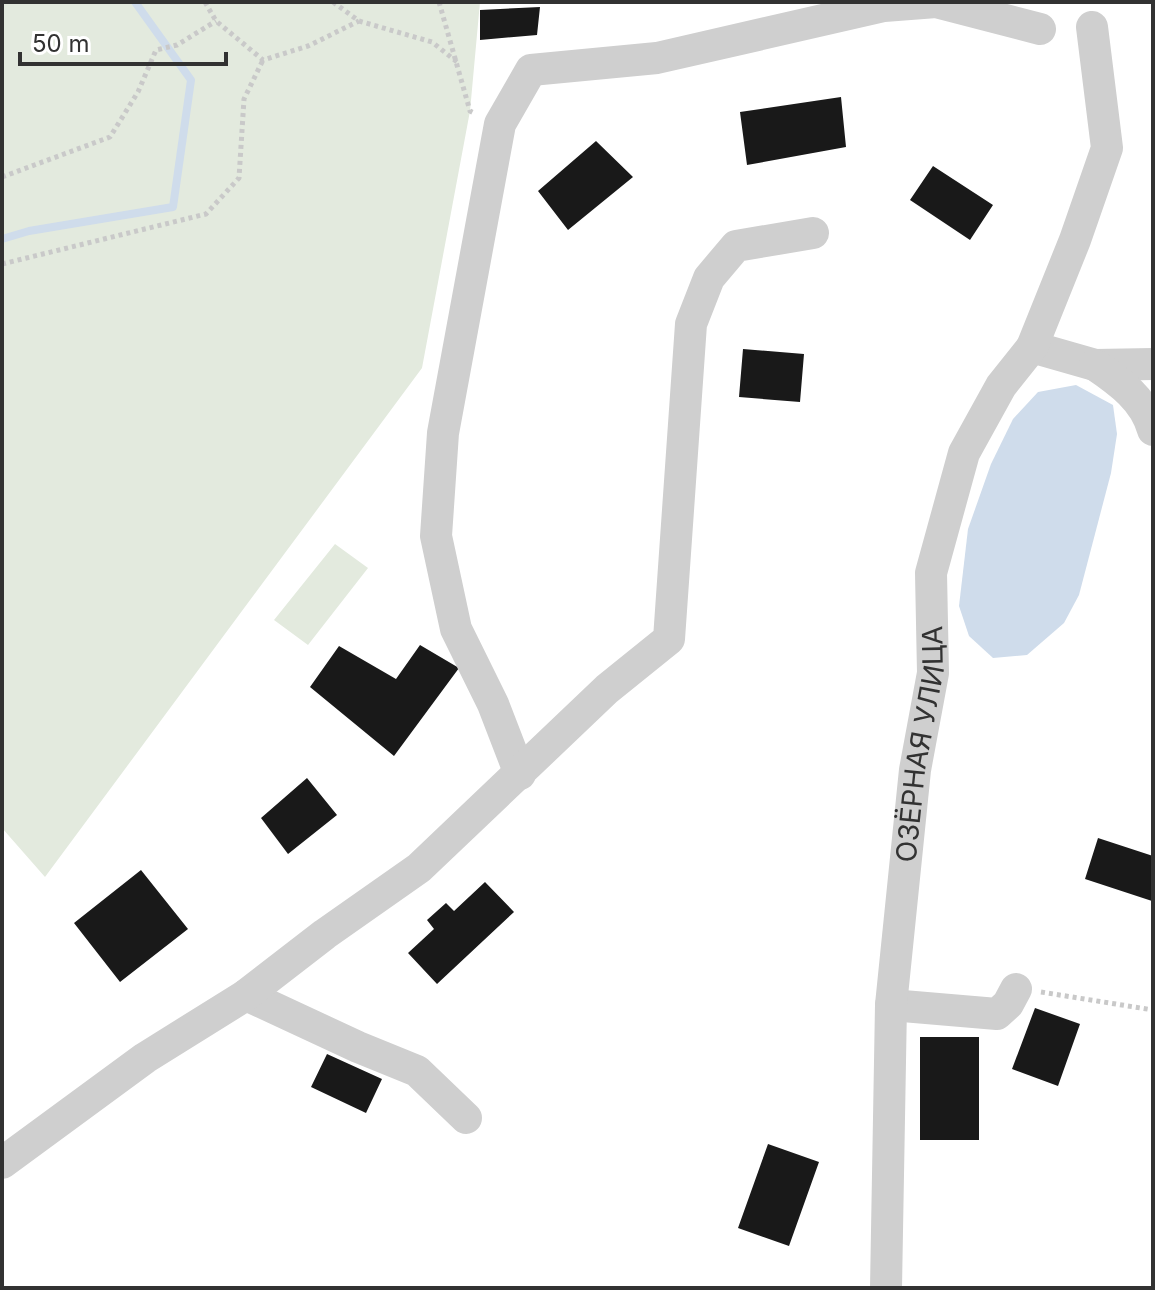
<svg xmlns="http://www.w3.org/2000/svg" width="1155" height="1290" viewBox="0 0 1155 1290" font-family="Inter,sans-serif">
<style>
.green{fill:#e3eade}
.water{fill:#cfdceb}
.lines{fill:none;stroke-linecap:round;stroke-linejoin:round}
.stream{stroke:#cfdceb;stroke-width:8}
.building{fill:#191919}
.path{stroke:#c9c9c9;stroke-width:5;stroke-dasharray:4 4;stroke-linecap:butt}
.minor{stroke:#cfcfcf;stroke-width:32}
.labels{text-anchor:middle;stroke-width:8;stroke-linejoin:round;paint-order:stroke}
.street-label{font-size:28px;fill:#323232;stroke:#fff}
</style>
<rect width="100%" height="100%" fill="#fff"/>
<path class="green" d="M 2,2 L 480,2 L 470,111 L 422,368 L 45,877 L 2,828 Z
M 335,544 L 368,568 L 308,645 L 274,620 Z"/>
<path class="water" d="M 1076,385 L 1113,405 L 1117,434 L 1111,473 L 1079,595 L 1064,623 L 1027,655 L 993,658 L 969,636 L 959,606 L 968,529 L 991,464 L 1013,419 L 1038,392 Z"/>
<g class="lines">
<path class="stream" d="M 2,239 L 29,231 L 173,207 L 191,80 L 135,2"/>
</g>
<path class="building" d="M 540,7 L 537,35 L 480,40 L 480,10 Z
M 841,97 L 846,147 L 747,165 L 740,112 Z
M 596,141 L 633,177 L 568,230 L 538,191 Z
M 933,166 L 993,205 L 970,240 L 910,200 Z
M 743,349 L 804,354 L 800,402 L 739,397 Z
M 420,645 L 459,668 L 394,756 L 310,687 L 339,646 L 396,679 Z
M 307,778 L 337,815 L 288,854 L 261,818 Z
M 1098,838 L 1153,856 L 1152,901 L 1085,879 Z
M 141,870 L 188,929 L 120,982 L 74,923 Z
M 485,882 L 514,912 L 437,984 L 408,953 L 434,929 L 427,920 L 446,903 L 454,911 Z
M 1035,1008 L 1080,1024 L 1058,1086 L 1012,1069 Z
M 920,1037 L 979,1037 L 979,1140 L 920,1140 Z
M 327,1054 L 382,1079 L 366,1113 L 311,1087 Z
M 768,1144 L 819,1162 L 789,1246 L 738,1228 Z"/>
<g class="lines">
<path class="path" d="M 205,2 L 216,21 L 263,60 L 308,46 L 359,21
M 333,2 L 359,21 L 432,42 L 457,62
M 439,2 L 470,111 L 474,113
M 2,177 L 110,137 L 138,92 L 156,50 L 177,45 L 216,21
M 2,264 L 206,214 L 239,178 L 244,99 L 263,60
M 1041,992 L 1153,1010"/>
<g class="minor">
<path d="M 1032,347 L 1095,365 L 1153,364"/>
<path d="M 1095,365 C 1120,382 1145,400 1153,430"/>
<path d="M 520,774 L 493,704 L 456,629 L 436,536 L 443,433 L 500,124 L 531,70 L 657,58 L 884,6 L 936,2 L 1040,29"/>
<path d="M 246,995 L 358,1047 L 417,1071 L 466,1118"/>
<path d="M 891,1005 L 997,1014 L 1008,1004 L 1016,989"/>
<path d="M 2,1163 L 145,1058 L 246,995 L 325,934 L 419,868 L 607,689 L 669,639 L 691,324 L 709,278 L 736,246 L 813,233"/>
<path id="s1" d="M 886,1288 L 891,1005 L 915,770 L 933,673 L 931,573 L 964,453 L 1001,386 L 1032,347 L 1075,240 L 1107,148 L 1092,27"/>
</g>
</g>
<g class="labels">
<g class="street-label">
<text dy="10" stroke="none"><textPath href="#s1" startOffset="546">ОЗЁРНАЯ УЛИЦА</textPath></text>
</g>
</g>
<rect width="1155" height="1290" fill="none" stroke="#323232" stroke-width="8"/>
<path d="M20 52v12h206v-12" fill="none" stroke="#323232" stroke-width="4"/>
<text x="32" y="52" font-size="24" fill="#323232" stroke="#ffffff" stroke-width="6" paint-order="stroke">50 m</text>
</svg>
